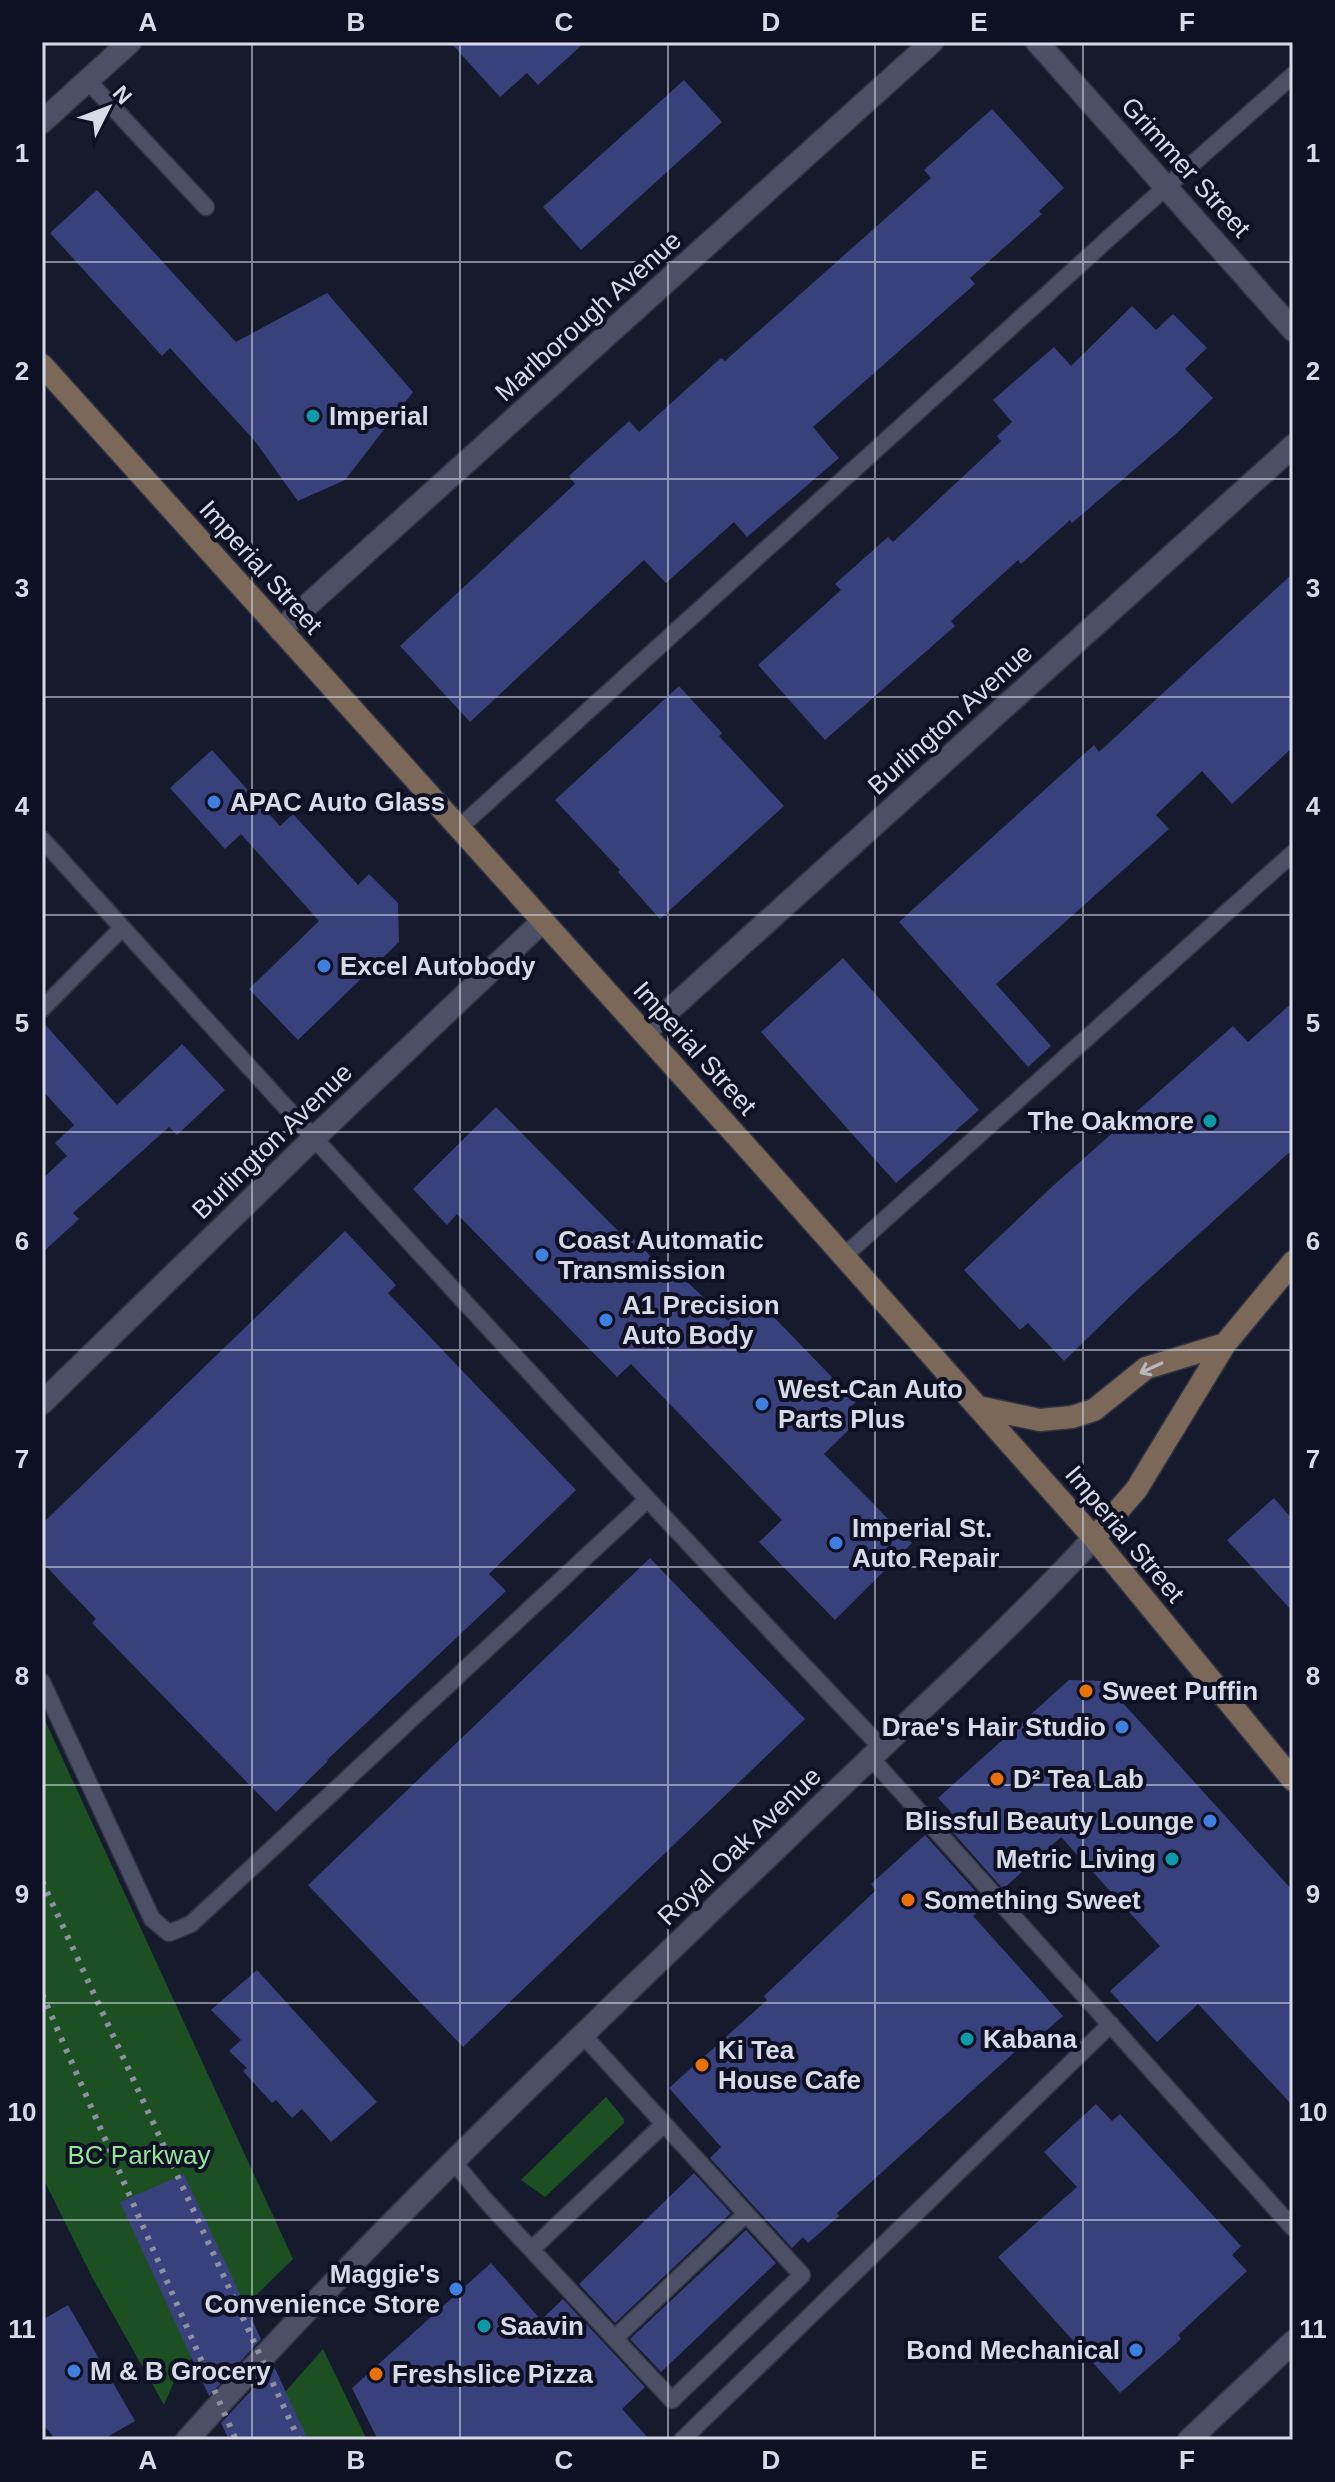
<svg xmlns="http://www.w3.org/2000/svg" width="1335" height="2482" viewBox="0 0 1335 2482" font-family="Arial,sans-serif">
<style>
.green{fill:#1c5023}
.building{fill:#38417c}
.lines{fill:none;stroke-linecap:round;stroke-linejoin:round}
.service-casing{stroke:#323443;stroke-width:19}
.minor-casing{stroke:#323443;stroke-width:25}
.tertiary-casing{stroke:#323443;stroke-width:25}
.secondary-casing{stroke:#323443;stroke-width:25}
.service{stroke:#4b5067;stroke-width:16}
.minor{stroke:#4b5067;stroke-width:22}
.tertiary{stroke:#4b5067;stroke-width:22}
.secondary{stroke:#7b6859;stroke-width:22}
.rail{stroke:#8c90a0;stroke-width:6;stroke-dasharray:4 8;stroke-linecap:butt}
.oneway{stroke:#bbb8bd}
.grid{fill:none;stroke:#d7dbe8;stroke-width:2;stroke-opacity:0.55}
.culture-dot{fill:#0f9aa8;stroke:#0e1123;stroke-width:3}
.shop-dot{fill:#3f7fe0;stroke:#0e1123;stroke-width:3}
.food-dot{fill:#e8710a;stroke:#0e1123;stroke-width:3}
.labels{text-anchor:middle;stroke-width:8;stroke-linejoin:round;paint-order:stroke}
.street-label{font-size:26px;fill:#d7dbe8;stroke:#0e1123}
.poi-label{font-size:26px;font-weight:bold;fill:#d7dbe8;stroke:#0e1123;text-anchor:start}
.park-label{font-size:26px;fill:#94e499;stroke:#0e1123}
.neatline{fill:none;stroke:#d7dbe8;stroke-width:3}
.grid-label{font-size:26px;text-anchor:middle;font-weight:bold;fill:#d7dbe8}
</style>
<rect width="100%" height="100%" fill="#161a2d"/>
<path class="green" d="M 42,1714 L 293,2259 L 178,2372 L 164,2405 L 92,2277 L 42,2176 Z
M 606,2097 L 624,2119 L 624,2123 L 545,2197 L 521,2180 Z
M 323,2349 L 367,2440 L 243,2440 Z"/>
<path class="building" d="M 450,42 L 585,42 L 538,85 L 527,73 L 500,97 Z
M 684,80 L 722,122 L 581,250 L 543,207 Z
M 992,109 L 1064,188 L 1039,211 L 1042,214 L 970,278 L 975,284 L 813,427 L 839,458 L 747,537 L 734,522 L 666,583 L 644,560 L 470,722 L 400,646 L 575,484 L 569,476 L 629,421 L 639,432 L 721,358 L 725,361 L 931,178 L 924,170 Z
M 97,190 L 236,342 L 327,293 L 413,392 L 345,480 L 298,501 L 254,440 L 170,348 L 162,356 L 50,233 Z
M 1132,306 L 1156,330 L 1173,314 L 1207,348 L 1185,369 L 1213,398 L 1178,432 L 1072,523 L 1070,520 L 1021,564 L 1018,560 L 951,621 L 955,626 L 825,740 L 758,665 L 841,590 L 835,584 L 888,537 L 893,542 L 1001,441 L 997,436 L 1012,422 L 993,400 L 1054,347 L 1071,366 Z
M 1293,573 L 1293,747 L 1232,804 L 1202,771 L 1156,815 L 1169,829 L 996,984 L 1051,1046 L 1028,1067 L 899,922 L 1094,745 L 1099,752 Z
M 679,686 L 722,733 L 719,736 L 784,806 L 660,919 L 618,872 L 620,870 L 555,800 Z
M 212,750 L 280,826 L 293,814 L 358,885 L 369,874 L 398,903 L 399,942 L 298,1040 L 249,989 L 319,921 L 241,834 L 225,849 L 170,788 Z
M 843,958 L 979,1110 L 896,1183 L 761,1032 Z
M 1293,1002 L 1293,1149 L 1138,1289 L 1064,1361 L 1028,1323 L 1020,1330 L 964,1270 L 1055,1184 L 1233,1026 L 1248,1042 Z
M 42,1021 L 117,1105 L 182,1044 L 225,1090 L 177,1135 L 169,1127 L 73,1213 L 79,1219 L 42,1253 L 42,1179 L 67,1156 L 55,1143 L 74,1125 L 42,1090 Z
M 496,1107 L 619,1232 L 623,1228 L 674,1280 L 679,1274 L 728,1321 L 750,1300 L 763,1313 L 766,1309 L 856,1402 L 851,1406 L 862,1417 L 824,1454 L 912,1543 L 835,1620 L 759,1542 L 782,1520 L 631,1364 L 617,1377 L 457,1214 L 447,1225 L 413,1189 Z
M 345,1231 L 396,1285 L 388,1293 L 576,1490 L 489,1574 L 506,1591 L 327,1760 L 328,1761 L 276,1812 L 92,1623 L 96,1619 L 42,1562 L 42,1524 Z
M 1274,1498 L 1293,1520 L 1293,1612 L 1227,1540 Z
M 650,1558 L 805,1719 L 463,2047 L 308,1885 Z
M 1069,1680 L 1103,1681 L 1293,1891 L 1293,2106 L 1198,2004 L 1157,2042 L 1110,1991 L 1160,1946 L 1061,1837 L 1003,1889 L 942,1820 L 951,1812 L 938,1798 Z
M 925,1835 L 987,1904 L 973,1916 L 1063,2016 L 1022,2052 L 1019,2048 L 837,2213 L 839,2216 L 808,2243 L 803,2237 L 792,2248 L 710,2158 L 721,2147 L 669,2088 L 767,2000 L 764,1996 L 876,1890 L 871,1884 Z
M 257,1970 L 377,2102 L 331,2142 L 302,2109 L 292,2118 L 276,2100 L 272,2103 L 243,2071 L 247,2068 L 229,2051 L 241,2040 L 211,2010 Z
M 1096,2104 L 1112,2121 L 1120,2114 L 1241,2246 L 1232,2255 L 1247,2271 L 1178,2335 L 1181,2339 L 1120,2393 L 998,2257 L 1077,2187 L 1044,2152 Z
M 694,2173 L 731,2213 L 615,2323 L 579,2284 Z
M 184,2174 L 261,2339 L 209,2396 L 120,2202 Z
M 746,2230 L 776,2263 L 661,2372 L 630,2339 Z
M 491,2263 L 541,2320 L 563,2299 L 645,2387 L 622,2409 L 650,2440 L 378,2440 L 352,2388 Z
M 68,2305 L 135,2421 L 102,2440 L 56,2440 L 42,2423 L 42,2320 Z
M 274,2366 L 308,2440 L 229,2440 L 221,2423 Z"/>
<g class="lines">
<defs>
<path id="service" d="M 87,80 L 206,207
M 460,827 L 1130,219 L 1293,75
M 42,839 C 319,1145 597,1449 882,1748
M 42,1009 L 122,928
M 844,1256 L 1293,853
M 42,1682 L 152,1919 L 169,1933 L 191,1924 L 647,1500
M 871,1758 L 1293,2228
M 452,2160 L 487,2202 L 672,2400 L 802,2275 L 583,2035
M 532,2249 L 664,2124
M 615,2338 L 746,2214
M 682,2440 L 1111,2024"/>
<path id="minor" d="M 1037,42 L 1293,330
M 42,122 L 130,42
M 644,1033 L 1293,446
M 42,1403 L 313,1139 L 543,921
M 1189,2440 L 1293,2342"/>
<path id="tertiary" d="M 280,630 L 932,42
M 187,2440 C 390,2214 613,2006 832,1795 C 920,1710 1011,1628 1094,1538"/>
<path id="secondary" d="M 42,365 L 752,1153 L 1094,1538 L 1293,1780
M 978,1407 L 1040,1420 L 1072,1417 L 1094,1410 L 1146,1368 L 1225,1344
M 1094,1538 L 1136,1490 L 1225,1344 L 1293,1262"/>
</defs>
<use href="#service" class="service-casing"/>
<use href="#minor" class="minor-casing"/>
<use href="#tertiary" class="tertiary-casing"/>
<use href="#secondary" class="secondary-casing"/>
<use href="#service" class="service"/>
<use href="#minor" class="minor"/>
<use href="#tertiary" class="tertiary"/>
<use href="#secondary" class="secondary"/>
<path class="rail" d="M 42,1881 L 299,2440
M 42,1994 L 236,2440"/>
</g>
<defs><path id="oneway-shaft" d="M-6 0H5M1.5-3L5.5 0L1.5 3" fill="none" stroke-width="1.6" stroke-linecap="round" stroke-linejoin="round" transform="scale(2)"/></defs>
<use class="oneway" href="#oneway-shaft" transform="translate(1151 1368) rotate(155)"/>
<path class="grid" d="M 252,42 L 252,2440M 460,42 L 460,2440M 668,42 L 668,2440M 875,42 L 875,2440M 1083,42 L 1083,2440M 42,262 L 1293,262M 42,479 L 1293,479M 42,697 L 1293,697M 42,915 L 1293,915M 42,1132 L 1293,1132M 42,1350 L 1293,1350M 42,1567 L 1293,1567M 42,1785 L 1293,1785M 42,2003 L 1293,2003M 42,2220 L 1293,2220"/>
<g class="culture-dot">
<circle cx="313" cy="416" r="8"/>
<circle cx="1210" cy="1121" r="8"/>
<circle cx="1172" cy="1859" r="8"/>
<circle cx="967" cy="2039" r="8"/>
<circle cx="484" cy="2326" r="8"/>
</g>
<g class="shop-dot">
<circle cx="214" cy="802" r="8"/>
<circle cx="324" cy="966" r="8"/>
<circle cx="542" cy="1255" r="8"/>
<circle cx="606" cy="1320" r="8"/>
<circle cx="762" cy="1404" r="8"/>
<circle cx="836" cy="1543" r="8"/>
<circle cx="1122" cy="1727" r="8"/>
<circle cx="1210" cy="1821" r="8"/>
<circle cx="456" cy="2289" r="8"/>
<circle cx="1136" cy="2350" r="8"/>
<circle cx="74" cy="2371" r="8"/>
</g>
<g class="food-dot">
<circle cx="1086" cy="1691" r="8"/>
<circle cx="997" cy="1779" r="8"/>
<circle cx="908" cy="1900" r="8"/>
<circle cx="702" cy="2065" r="8"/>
<circle cx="376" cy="2374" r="8"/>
</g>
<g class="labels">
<g class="street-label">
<text transform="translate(1186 167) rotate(48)" y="9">Grimmer Street</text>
<text transform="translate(588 316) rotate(-42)" y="9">Marlborough Avenue</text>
<text transform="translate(261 567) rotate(48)" y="9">Imperial Street</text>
<text transform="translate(950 719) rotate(-42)" y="9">Burlington Avenue</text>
<text transform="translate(695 1048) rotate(48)" y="9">Imperial Street</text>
<text transform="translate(272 1141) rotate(-44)" y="9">Burlington Avenue</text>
<text transform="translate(1125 1534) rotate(50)" y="9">Imperial Street</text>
<text transform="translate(739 1846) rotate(-44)" y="9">Royal Oak Avenue</text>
</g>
<g class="poi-label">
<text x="329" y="425">Imperial</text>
<text x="230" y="811">APAC Auto Glass</text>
<text x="340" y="975">Excel Autobody</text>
<text x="1194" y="1130" text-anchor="end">The Oakmore</text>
<text x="558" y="1249">Coast Automatic<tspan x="558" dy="30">Transmission</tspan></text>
<text x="622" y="1314">A1 Precision<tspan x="622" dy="30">Auto Body</tspan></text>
<text x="778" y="1398">West-Can Auto<tspan x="778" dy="30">Parts Plus</tspan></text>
<text x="852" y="1537">Imperial St.<tspan x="852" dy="30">Auto Repair</tspan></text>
<text x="1102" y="1700">Sweet Puffin</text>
<text x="1106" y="1736" text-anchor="end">Drae's Hair Studio</text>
<text x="1013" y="1788">D² Tea Lab</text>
<text x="1194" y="1830" text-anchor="end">Blissful Beauty Lounge</text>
<text x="1156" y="1868" text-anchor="end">Metric Living</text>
<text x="924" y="1909">Something Sweet</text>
<text x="983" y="2048">Kabana</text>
<text x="718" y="2059">Ki Tea<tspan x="718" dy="30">House Cafe</tspan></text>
<text x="440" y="2283" text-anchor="end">Maggie's<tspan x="440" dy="30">Convenience Store</tspan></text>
<text x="500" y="2335">Saavin</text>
<text x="1120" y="2359" text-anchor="end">Bond Mechanical</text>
<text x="90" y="2380">M &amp; B Grocery</text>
<text x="392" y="2383">Freshslice Pizza</text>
</g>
<g class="park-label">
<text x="139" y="2164">BC Parkway</text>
</g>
</g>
<rect width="1335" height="2482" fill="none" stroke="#0e1123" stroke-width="88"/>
<g transform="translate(108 108) rotate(48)" stroke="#0e1123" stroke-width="6" paint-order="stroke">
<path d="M0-6L14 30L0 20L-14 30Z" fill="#d7dbe8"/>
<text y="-12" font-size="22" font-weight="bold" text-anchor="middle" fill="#d7dbe8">N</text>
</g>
<rect x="44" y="44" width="1247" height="2394" class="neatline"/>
<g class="grid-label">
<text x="148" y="31">A</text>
<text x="356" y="31">B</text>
<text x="564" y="31">C</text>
<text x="771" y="31">D</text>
<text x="979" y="31">E</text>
<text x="1187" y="31">F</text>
<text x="22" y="162">1</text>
<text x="1313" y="162">1</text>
<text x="22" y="380">2</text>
<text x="1313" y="380">2</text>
<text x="22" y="597">3</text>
<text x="1313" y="597">3</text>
<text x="22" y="815">4</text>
<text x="1313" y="815">4</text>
<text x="22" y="1032">5</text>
<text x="1313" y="1032">5</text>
<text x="22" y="1250">6</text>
<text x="1313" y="1250">6</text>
<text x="22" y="1468">7</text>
<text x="1313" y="1468">7</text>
<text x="22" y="1685">8</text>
<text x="1313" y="1685">8</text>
<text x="22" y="1903">9</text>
<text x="1313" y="1903">9</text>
<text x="22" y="2121">10</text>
<text x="1313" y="2121">10</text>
<text x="22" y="2338">11</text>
<text x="1313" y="2338">11</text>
<text x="148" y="2469">A</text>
<text x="356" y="2469">B</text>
<text x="564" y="2469">C</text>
<text x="771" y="2469">D</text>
<text x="979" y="2469">E</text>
<text x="1187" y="2469">F</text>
</g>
</svg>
